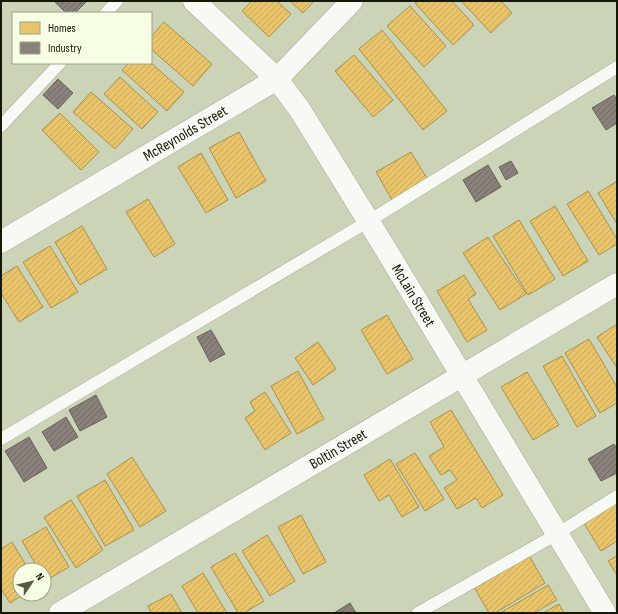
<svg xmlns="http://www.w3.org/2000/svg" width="618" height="614" viewBox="0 0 618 614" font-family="'Sofia Sans Condensed',sans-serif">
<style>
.homes{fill:url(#homes-hatch);stroke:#a9914c}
.industry{fill:url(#industry-hatch);stroke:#676258}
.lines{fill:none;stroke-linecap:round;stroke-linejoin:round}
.lane-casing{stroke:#a3aa94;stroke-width:13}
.street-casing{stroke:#a3aa94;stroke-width:23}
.lane{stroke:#f7f9f4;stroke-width:12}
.street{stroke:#f7f9f4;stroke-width:22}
.labels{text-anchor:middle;stroke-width:4;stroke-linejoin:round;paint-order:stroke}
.street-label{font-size:15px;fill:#141905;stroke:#f6fee3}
</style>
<defs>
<pattern id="homes-hatch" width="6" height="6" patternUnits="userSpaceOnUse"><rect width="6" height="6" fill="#e9c46a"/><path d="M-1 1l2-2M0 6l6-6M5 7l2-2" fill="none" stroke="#c7a85a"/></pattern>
<pattern id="industry-hatch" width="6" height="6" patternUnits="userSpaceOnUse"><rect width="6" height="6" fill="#8a817c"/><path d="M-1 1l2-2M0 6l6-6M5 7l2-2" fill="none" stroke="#706964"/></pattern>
</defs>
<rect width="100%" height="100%" fill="#ccd4b8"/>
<path class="homes" d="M 252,1 L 277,1 L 291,14 L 269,37 L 242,11 Z
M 290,1 L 314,1 L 303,13 Z
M 418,1 L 452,1 L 474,25 L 453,45 L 415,3 Z
M 461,1 L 501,1 L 512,13 L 491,33 Z
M 410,6 L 446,46 L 424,67 L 387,26 Z
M 164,22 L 212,64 L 193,86 L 151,49 L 151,37 Z
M 382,30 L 447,111 L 423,130 L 359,49 Z
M 354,55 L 393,100 L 373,117 L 335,71 Z
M 129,63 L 151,63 L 184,92 L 167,111 L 122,70 Z
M 120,77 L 158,112 L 142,129 L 104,94 Z
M 91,92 L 133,129 L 115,149 L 73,112 Z
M 60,113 L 99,152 L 81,170 L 42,130 Z
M 239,132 L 266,181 L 236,198 L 209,148 Z
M 411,152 L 428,180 L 392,200 L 376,172 Z
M 201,153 L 228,200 L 206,213 L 178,167 Z
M 617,181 L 617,224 L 598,193 Z
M 588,191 L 617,239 L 617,244 L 599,255 L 567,204 Z
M 148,199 L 175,244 L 154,257 L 126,212 Z
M 555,206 L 588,261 L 563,276 L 530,221 Z
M 519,220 L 555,279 L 528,295 L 493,236 Z
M 82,226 L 107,269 L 80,285 L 55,242 Z
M 488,237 L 526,294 L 500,310 L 463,253 Z
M 50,246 L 78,292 L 51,308 L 23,262 Z
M 17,266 L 43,307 L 19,322 L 1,293 L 1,276 Z
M 464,275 L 476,294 L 468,299 L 487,330 L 467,342 L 437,291 Z
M 387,315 L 413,359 L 387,374 L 361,330 Z
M 617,324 L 617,368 L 597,337 Z
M 589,339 L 617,387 L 617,403 L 600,413 L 565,353 Z
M 318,342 L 336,369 L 313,385 L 295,358 Z
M 562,356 L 596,416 L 577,427 L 543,366 Z
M 298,371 L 324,419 L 297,434 L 271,386 Z
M 527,372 L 559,425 L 533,440 L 501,387 Z
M 265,392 L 291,433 L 265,450 L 245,418 L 255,411 L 250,402 Z
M 451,410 L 503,495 L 482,508 L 476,498 L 457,509 L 444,488 L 457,480 L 450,470 L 441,475 L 429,456 L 444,447 L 430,422 Z
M 415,453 L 444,499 L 425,511 L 396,464 Z
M 132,457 L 166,511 L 140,527 L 107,474 Z
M 390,459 L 419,507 L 402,517 L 389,495 L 379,501 L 364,475 Z
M 105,480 L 134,530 L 105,546 L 77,496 Z
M 71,500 L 103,550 L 76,568 L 44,517 Z
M 617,502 L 617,541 L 601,551 L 583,522 Z
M 301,515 L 326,562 L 303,574 L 278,527 Z
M 46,527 L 69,567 L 45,581 L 44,570 L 39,570 L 22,541 Z
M 267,535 L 295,581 L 270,596 L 242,551 Z
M 12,542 L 29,570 L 20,570 L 20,594 L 24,594 L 10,603 L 1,589 L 1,549 Z
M 235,553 L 264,601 L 244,613 L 238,613 L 211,567 Z
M 528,554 L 545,583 L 495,613 L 489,613 L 474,587 Z
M 617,556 L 617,575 L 608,561 Z
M 203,573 L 227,613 L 198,613 L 182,586 Z
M 548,585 L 557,600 L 534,613 L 500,613 Z
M 171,594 L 182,613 L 151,613 L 148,606 Z
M 559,604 L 564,613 L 543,613 Z"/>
<path class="industry" d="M 54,1 L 87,1 L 75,13 L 66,13 Z
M 58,79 L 73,93 L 58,109 L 43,95 Z
M 614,95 L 617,100 L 617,123 L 606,130 L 592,108 Z
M 511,161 L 518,173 L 506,180 L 499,167 Z
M 488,165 L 501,187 L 476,202 L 463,180 Z
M 211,330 L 225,354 L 210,362 L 197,337 Z
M 96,395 L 107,417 L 80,431 L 69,410 Z
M 66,417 L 78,437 L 54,451 L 42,432 Z
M 29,437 L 47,468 L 24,482 L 5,451 Z
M 614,444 L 617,449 L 617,473 L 601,481 L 588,459 Z
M 350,603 L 356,613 L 334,613 Z"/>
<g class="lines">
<defs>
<path id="lane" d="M 106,13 L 117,1
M 1,126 L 60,63
M 1,439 L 369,221 L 617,67
M 418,613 L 557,534 L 617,496"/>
<g id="street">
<path id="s1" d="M 194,1 L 277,79 L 300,110 L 388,253 L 605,613"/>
<path id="s2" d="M 1,242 L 277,79 L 352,1"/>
<path id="s3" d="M 60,613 L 617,284"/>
</g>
</defs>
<use href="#lane" class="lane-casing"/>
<use href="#street" class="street-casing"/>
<use href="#lane" class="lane"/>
<use href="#street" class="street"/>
</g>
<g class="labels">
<g class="street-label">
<text dy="5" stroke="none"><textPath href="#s2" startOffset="214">McReynolds Street</textPath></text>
<text dy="5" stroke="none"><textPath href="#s1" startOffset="370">McLain Street</textPath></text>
<text dy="5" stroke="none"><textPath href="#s3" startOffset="323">Boltin Street</textPath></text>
</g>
</g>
<rect width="618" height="614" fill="none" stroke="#141905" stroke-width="4"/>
<rect x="12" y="12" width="140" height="52" fill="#f6fee3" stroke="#9ca28a"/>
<rect x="20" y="22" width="20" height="12" fill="#e9c46a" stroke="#9ca28a"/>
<text x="48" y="32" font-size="12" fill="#141905">Homes</text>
<rect x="20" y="42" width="20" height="12" fill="#8a817c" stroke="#9ca28a"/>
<text x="48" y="52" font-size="12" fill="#141905">Industry</text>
<g transform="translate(32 582) rotate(55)"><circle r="19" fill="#f6fee3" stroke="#9ca28a"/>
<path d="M0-3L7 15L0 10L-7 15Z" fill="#545a44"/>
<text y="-6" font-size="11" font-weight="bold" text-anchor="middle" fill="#141905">N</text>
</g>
</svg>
